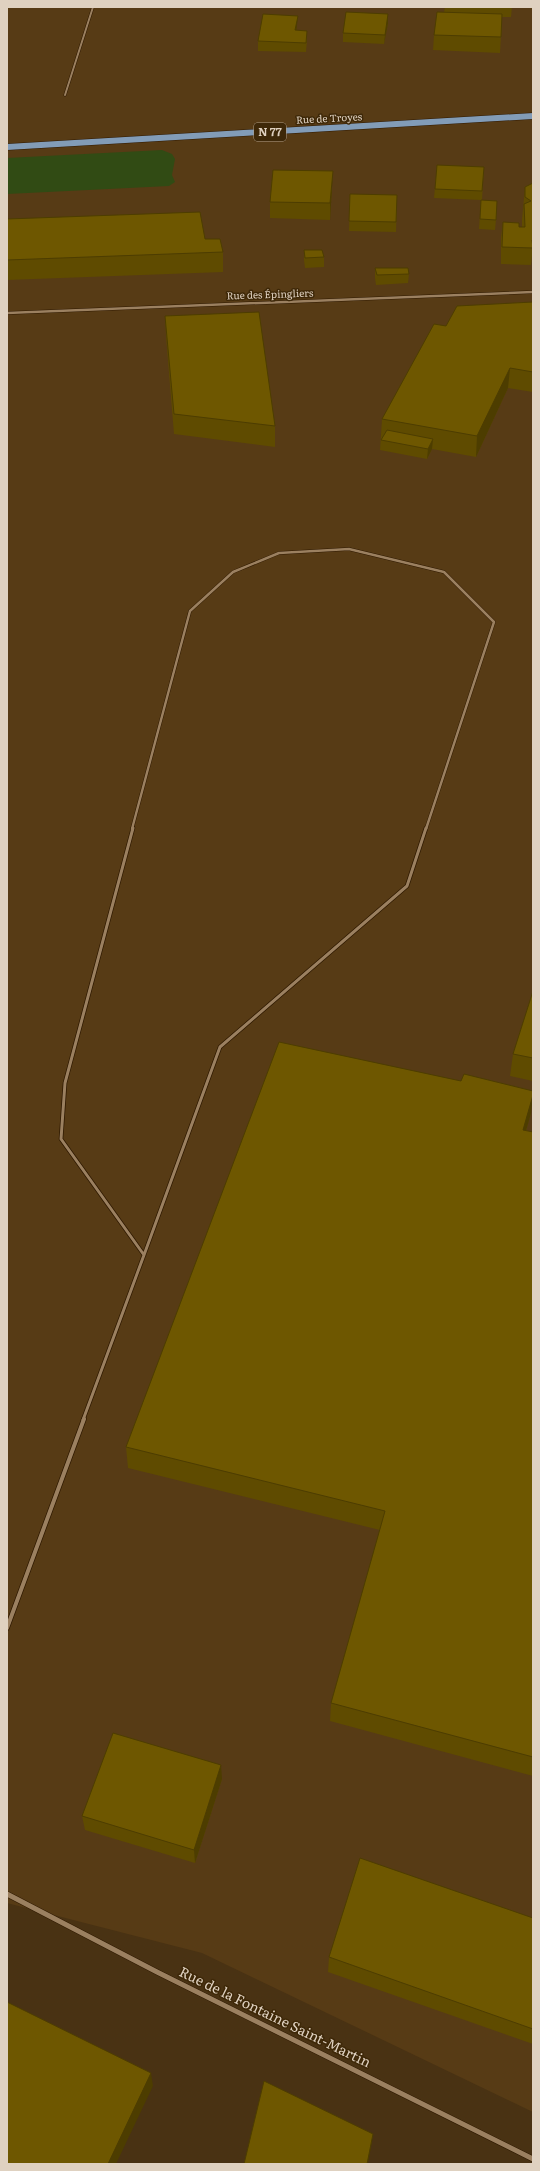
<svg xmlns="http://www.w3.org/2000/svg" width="540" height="2171" viewBox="0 0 540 2171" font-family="Literata,serif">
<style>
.built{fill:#573b15}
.green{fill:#314b14}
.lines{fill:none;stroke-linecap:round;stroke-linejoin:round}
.service-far3-casing{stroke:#2f1900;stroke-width:3}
.service-far2-casing{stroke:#2f1900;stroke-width:3.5}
.service-far1-casing{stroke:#2f1900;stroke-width:4.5}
.service-casing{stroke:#2f1900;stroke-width:5.5}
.minor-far1-casing{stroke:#2f1900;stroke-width:3.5}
.minor-casing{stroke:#2f1900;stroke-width:6}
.primary-casing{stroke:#2f1900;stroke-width:7}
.service-far3{stroke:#9b8060;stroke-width:2}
.service-far2{stroke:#9b8060;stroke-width:2.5}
.service-far1{stroke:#9b8060;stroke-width:3}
.service{stroke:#9b8060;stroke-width:4}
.minor-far1{stroke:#9b8060;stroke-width:2.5}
.minor{stroke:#9b8060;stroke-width:5}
.primary{stroke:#829cb7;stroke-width:6}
.wall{fill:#5f4b00}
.shaded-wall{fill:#4d3d00}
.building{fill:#6e5700;stroke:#4d3d00}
.labels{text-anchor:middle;stroke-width:3;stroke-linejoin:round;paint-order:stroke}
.far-street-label{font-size:10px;fill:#dfd1c0;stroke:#3e2808}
.shield{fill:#3e2808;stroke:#af9e89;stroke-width:1}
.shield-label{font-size:11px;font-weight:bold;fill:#dfd1c0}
.near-street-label{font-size:14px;fill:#dfd1c0;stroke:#3e2808}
</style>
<rect width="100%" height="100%" fill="#493213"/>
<path class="built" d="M 7,7 L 533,7 L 533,2112 L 202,1953 L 7,1903 Z"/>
<path class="green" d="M 162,150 L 172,154 L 175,159 L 172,175 L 175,182 L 169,186 L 7,194 L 7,158 Z"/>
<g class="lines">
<defs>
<path id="service-far3" d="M 65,95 L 93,7"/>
<path id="service-far2" d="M 132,829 L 190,611 L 233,572 L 279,553 L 349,549 L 444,572 L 494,622 L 426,829"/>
<path id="service-far1" d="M 133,828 L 65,1083 L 61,1139 L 144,1255
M 144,1255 L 220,1047 L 407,886 L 426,828
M 83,1420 L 144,1255"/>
<path id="service" d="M 7,1628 L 84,1419"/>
<path id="minor-far1" d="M 7,313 L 533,292"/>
<path id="minor" d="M 7,1894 L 157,1972 L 533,2159"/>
<path id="primary" d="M 7,147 L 533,116"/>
</defs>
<use href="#service-far3" class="service-far3-casing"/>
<use href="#service-far2" class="service-far2-casing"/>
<use href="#service-far1" class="service-far1-casing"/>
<use href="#service" class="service-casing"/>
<use href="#minor-far1" class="minor-far1-casing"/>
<use href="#minor" class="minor-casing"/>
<use href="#primary" class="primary-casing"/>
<use href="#service-far3" class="service-far3"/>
<use href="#service-far2" class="service-far2"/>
<use href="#service-far1" class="service-far1"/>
<use href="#service" class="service"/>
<use href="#minor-far1" class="minor-far1"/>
<use href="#minor" class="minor"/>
<use href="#primary" class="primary"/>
</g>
<path class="wall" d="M 445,7 L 512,7 L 511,17 L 502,17 L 500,53 L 433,50 L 434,35 L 444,12 Z
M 388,23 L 384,44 L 343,42 L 343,33 Z
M 297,25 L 296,30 L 307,40 L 306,52 L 258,51 L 258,41 Z
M 437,165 L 484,167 L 482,200 L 496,220 L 495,230 L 479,229 L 481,200 L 434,198 Z
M 533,183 L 533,256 L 532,256 L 531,265 L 501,264 L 501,238 L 503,222 L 519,227 L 522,227 L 522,220 L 525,187 Z
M 332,187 L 330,220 L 270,218 L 270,202 Z
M 350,194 L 397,195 L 396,232 L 349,231 Z
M 7,219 L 223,252 L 223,272 L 7,280 Z
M 304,250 L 324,257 L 324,267 L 305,268 L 304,260 Z
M 375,268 L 409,274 L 408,283 L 376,285 L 375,278 Z
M 533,302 L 533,392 L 508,388 L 476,457 L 432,449 L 427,459 L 380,450 L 382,419 L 446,326 Z
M 165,316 L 275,426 L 275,447 L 174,434 L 166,336 Z
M 533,991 L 533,1081 L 510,1076 L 513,1054 Z
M 531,1113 L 526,1131 L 533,1132 L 533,1776 L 330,1721 L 331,1703 L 380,1530 L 128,1468 L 126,1447 Z
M 222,1779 L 195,1863 L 85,1830 L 82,1816 Z
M 533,1918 L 533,2044 L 328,1972 L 329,1957 Z"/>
<path class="shaded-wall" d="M 388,14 L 388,23 L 384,44 L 385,35 Z
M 298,16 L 297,25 L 295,40 L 295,30 Z
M 333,171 L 332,187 L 330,220 L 330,203 Z
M 510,368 L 508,388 L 476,457 L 477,436 Z
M 433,439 L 432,449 L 427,459 L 428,449 Z
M 533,1095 L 531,1113 L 520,1152 L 523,1130 Z
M 221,1765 L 222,1779 L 195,1863 L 194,1850 Z
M 151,2073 L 153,2086 L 116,2164 L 108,2164 Z
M 373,2134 L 371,2147 L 368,2164 L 367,2164 Z"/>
<path class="building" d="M 346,12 L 388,14 L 385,35 L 343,33 Z
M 437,12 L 502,14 L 501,37 L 434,35 Z
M 263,14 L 298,16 L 295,30 L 307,31 L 306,43 L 258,41 Z
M 437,165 L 484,167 L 482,191 L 435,189 Z
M 273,170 L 333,171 L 330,203 L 270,202 Z
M 533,183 L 533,240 L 532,240 L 533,248 L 502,247 L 503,222 L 519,223 L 519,227 L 525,227 L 524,204 L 531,201 L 525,197 L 525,187 Z
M 350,194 L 397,195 L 396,222 L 349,221 Z
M 481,200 L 497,201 L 496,220 L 480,219 Z
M 200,212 L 205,239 L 220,239 L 223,252 L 7,260 L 7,219 Z
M 304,250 L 322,250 L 324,257 L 305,258 Z
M 375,268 L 408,268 L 409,274 L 377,275 Z
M 533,302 L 533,372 L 510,368 L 477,436 L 382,419 L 434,324 L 446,326 L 457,306 Z
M 259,312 L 275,426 L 174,414 L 165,316 Z
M 387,430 L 433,439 L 428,449 L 381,440 Z
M 533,991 L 533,1058 L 513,1054 Z
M 279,1042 L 461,1081 L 464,1074 L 533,1091 L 533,1095 L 523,1130 L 533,1132 L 533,1757 L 331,1703 L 385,1511 L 126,1447 Z
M 113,1733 L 221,1765 L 194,1850 L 82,1816 Z
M 360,1858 L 533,1918 L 533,2029 L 329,1957 Z
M 7,2002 L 151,2073 L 108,2164 L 7,2164 Z
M 264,2081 L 373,2134 L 367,2164 L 244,2164 Z"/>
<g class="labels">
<g class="far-street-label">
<text transform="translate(329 118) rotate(-3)" y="4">Rue de Troyes</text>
<text transform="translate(270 294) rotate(-2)" y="4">Rue des Épingliers</text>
</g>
<rect class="shield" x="254" y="123" width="32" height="18" rx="3"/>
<g class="shield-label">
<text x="270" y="136">N 77</text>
</g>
<g class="near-street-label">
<text transform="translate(275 2017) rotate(26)" y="5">Rue de la Fontaine Saint-Martin</text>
</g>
</g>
<rect width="540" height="2171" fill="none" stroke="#dfd1c0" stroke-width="16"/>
</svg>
